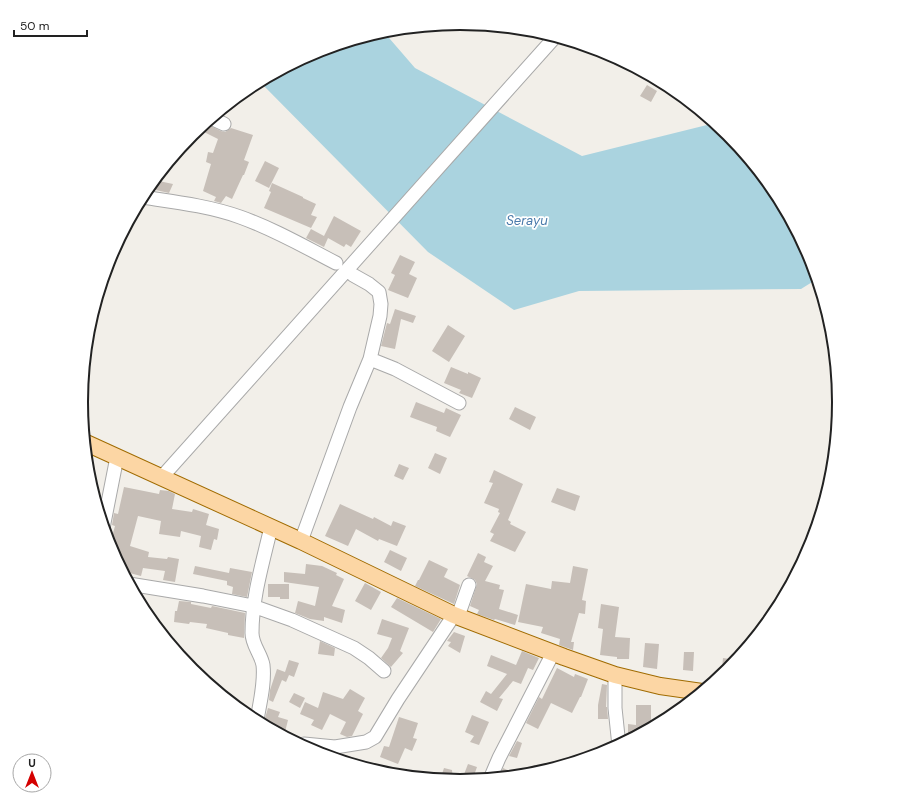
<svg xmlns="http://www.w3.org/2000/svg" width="920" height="805" viewBox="0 0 920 805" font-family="'DM Sans',sans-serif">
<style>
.water{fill:#aad3df}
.building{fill:#c7bfb8}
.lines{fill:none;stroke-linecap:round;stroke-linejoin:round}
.minor-casing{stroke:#a9a9a9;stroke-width:15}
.major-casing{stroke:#a06b00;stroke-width:18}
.minor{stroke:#fff;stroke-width:13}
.major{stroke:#fcd6a4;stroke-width:16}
.labels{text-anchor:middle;stroke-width:3.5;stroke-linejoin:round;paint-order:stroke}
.water-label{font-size:13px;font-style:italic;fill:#4a7aab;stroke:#fff}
.rim{fill:none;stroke:#222;stroke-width:2}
</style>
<rect width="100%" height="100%" fill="#f2efe9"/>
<path class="water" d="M 383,31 L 415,68 L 582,156 L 715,123 L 729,134 L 776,192 L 811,257 L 817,279 L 801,289 L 579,291 L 514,310 L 428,252 L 263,85 L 258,82 L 315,52 Z"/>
<path class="building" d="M 647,85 L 657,91 L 651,102 L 640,96 Z
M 205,123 L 221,131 L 225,132 L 231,128 L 253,135 L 244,160 L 249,162 L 244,175 L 243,175 L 232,199 L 226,196 L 221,203 L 214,201 L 216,197 L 203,191 L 211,164 L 206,162 L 208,152 L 213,153 L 218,139 L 198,129 Z
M 265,161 L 279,168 L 269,188 L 255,181 Z
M 154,180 L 173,184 L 169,193 L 147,188 Z
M 272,183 L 303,197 L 303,198 L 316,204 L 311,215 L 317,217 L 311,228 L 264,208 L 271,192 L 269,191 Z
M 334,216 L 361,231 L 351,247 L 346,244 L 344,247 L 328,238 L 324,247 L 306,238 L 311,229 L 324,236 Z
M 400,255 L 415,262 L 409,274 L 417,278 L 408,298 L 388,290 L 395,275 L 391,273 Z
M 395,309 L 416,316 L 413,323 L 401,319 L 395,349 L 381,346 L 387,323 L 390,324 Z
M 448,325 L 465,336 L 449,362 L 432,351 Z
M 451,367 L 468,374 L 468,372 L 481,378 L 472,398 L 459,393 L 461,390 L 444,383 Z
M 416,402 L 444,413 L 446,408 L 461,415 L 450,437 L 436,431 L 437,427 L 410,417 Z
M 515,407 L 536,417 L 530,430 L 509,419 Z
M 435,453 L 447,458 L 440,474 L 428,468 Z
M 399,464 L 409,468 L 403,480 L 394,476 Z
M 494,470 L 523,484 L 508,520 L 511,522 L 510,524 L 526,532 L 515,552 L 490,541 L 494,534 L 490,532 L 500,513 L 498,512 L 499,509 L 484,503 L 493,483 L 489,482 Z
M 124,487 L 159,494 L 160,490 L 169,491 L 175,494 L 172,509 L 192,512 L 193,509 L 209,514 L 206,525 L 219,529 L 217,540 L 214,539 L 211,550 L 199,547 L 201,536 L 181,531 L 180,537 L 159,534 L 161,521 L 138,516 L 130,546 L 149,552 L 148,557 L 167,559 L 168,557 L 179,559 L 175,582 L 163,580 L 165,571 L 143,568 L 141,576 L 122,571 L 109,547 L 115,526 L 112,525 L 114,513 L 118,514 Z
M 557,488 L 580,496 L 575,511 L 551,502 Z
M 340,504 L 373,519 L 374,517 L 391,526 L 393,521 L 406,526 L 397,546 L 379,539 L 378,541 L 356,529 L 348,546 L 325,536 Z
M 390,550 L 407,558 L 401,571 L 384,562 Z
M 478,553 L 486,557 L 484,562 L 493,566 L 485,581 L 500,585 L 499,589 L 504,590 L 499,609 L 518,615 L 515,625 L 495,619 L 494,620 L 477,614 L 479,610 L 470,606 L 477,584 L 475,580 L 467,576 Z
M 429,560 L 448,569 L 444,577 L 460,585 L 454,604 L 415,586 L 418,580 L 419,580 Z
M 306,564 L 322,566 L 337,573 L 336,575 L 344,579 L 332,606 L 345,610 L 342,623 L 324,617 L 324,621 L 310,619 L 295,613 L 298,601 L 315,606 L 319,587 L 284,582 L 284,572 L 305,574 Z
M 195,566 L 229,573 L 230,568 L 252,572 L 247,597 L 232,594 L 233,587 L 227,585 L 227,581 L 193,574 Z
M 573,566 L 588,569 L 582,600 L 586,601 L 585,614 L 579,613 L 571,642 L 574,642 L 573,650 L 559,645 L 560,639 L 541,633 L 543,627 L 518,622 L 526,584 L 551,589 L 552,581 L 570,583 Z
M 365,583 L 381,592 L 371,610 L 355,601 Z
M 268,584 L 289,584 L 289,599 L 280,599 L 280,597 L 268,597 Z
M 397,598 L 441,619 L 433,632 L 391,607 Z
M 179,601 L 191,602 L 191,604 L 211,608 L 212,606 L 245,613 L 244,638 L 228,635 L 228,633 L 206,628 L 207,624 L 190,622 L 189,624 L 174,622 L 175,611 L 177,611 Z
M 601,604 L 619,607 L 615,637 L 630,638 L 629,659 L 617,659 L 617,657 L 600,655 L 603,629 L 598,628 Z
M 382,619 L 409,628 L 400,651 L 403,653 L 391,667 L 381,658 L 388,648 L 392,638 L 377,634 Z
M 454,632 L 465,636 L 460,653 L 448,646 L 451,642 L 447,641 Z
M 320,641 L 335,648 L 334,656 L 318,654 Z
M 645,643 L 659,644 L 657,669 L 643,667 Z
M 522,651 L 539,658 L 533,670 L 528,668 L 521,684 L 513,681 L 499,698 L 503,699 L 497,711 L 480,702 L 486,691 L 491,694 L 507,674 L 487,666 L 491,655 L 516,665 Z
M 684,652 L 694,652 L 693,671 L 683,670 Z
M 723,658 L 737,660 L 729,670 L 722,669 Z
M 289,660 L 299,663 L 294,677 L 289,675 L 286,682 L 282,680 L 273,702 L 269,700 L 270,690 L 277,669 L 285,672 Z
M 557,668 L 574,677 L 575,674 L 588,679 L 581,697 L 580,697 L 572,713 L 551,703 L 538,729 L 526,723 L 539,697 L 542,699 Z
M 602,684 L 607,685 L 606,707 L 607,707 L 608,719 L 598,719 L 598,705 Z
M 350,689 L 365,698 L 358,711 L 363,714 L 352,736 L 347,737 L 340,734 L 346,722 L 330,714 L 322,730 L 311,725 L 314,720 L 300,714 L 305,702 L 318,708 L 323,692 L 343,699 Z
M 294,693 L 305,698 L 300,708 L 289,702 Z
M 683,699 L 693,700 L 683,708 Z
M 636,705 L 651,705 L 651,729 L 628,741 L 628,724 L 636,725 Z
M 268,708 L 280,712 L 278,717 L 288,720 L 284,736 L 263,725 Z
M 472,715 L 489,722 L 479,745 L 470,742 L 474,736 L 465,732 Z
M 399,717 L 418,723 L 413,738 L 417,739 L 412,751 L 405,748 L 398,764 L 380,757 L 384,746 L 389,747 Z
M 517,741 L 522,743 L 517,758 L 509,756 Z
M 468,764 L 477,767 L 472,781 L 461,782 Z
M 534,765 L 546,771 L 528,775 Z
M 444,768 L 452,770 L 453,781 L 440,780 Z
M 503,768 L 520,776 L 499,778 Z"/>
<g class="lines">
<defs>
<path id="minor" d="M 211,118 L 224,124
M 142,197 C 175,202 209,206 240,217 C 274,229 305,247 336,263
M 370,359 L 395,369 L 459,403
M 161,478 L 555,37
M 103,528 L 117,457
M 301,541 L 350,407 L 370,359 L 380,316 L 381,304 L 379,292 L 369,284 L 353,275
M 129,584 L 203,596 L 253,606 L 292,620 L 354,648 L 369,658 L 384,671
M 458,616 L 469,585
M 615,675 L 615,708 L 619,746
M 257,720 C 260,702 265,683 263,665 C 261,654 252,645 252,633 C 252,597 263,562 271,527
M 304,744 L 335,747 L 366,742 L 375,737 L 398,699 L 454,615
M 490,779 L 499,758 L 553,653"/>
<path id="major" d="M 84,442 L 301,541 L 454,615 L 564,657 L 615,675 L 660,686 L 702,692"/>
</defs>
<use href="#minor" class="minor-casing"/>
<use href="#major" class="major-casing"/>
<use href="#minor" class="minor"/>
<use href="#major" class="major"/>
</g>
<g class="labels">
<g class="water-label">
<text x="527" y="225">Serayu</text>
</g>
</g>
<path d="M0 0H920V805H0ZM88 402a372 372 0 1 1 744 0a372 372 0 1 1-744 0Z" fill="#fff" fill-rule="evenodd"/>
<path class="rim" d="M88 402a372 372 0 1 1 744 0a372 372 0 1 1-744 0Z"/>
<g transform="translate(32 773)"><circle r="19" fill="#ffffff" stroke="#a7a7a7"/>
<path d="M0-3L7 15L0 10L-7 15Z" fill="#d40000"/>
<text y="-6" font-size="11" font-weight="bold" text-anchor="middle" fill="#222222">U</text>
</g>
<path d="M14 30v6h73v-6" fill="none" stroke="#222222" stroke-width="2"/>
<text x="20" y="30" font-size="12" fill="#222222" stroke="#ffffff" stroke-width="3" paint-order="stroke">50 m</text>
</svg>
